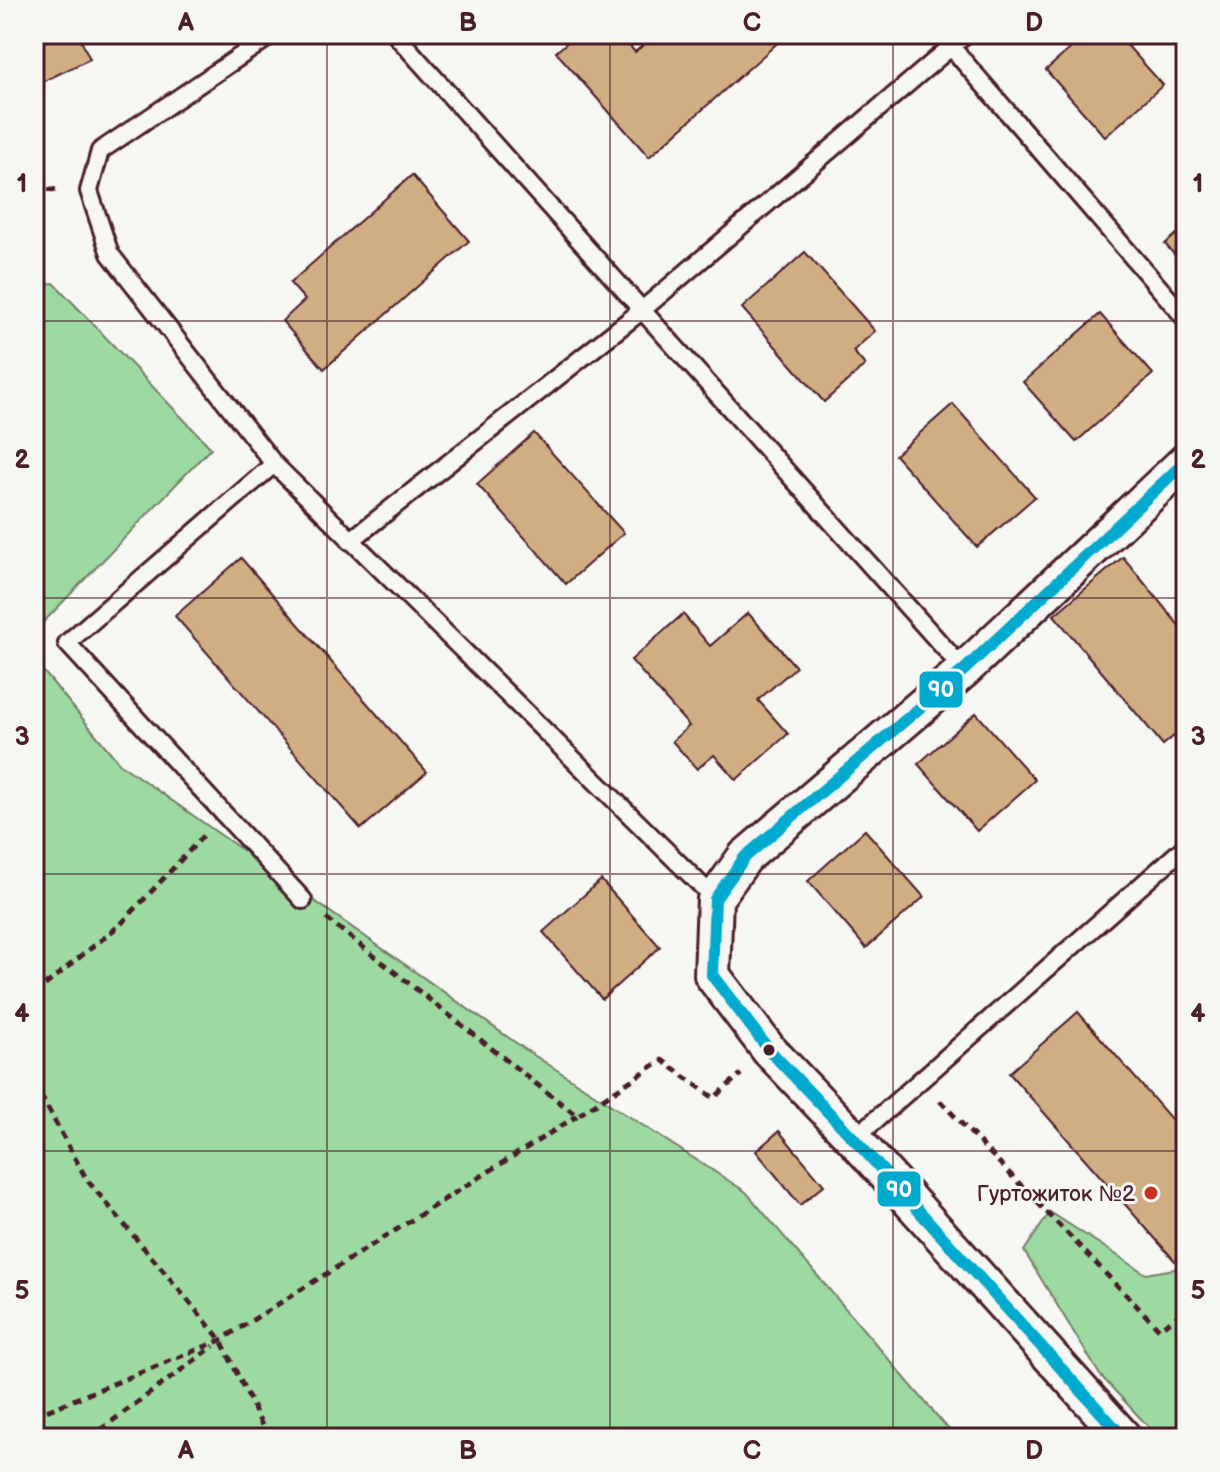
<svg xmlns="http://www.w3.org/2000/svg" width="1220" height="1472" viewBox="0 0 1220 1472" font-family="'Balsamiq Sans',sans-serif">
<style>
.green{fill:#9ddaa1;stroke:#747c66;stroke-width:2}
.building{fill:#d1ad84;stroke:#4a1f2b;stroke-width:2}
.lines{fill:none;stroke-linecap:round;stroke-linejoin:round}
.lane-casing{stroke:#4a1f2b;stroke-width:22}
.street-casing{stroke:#4a1f2b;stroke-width:40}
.path{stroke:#4a1f2b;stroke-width:5;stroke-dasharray:8 6;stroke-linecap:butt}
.lane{stroke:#f6f6f2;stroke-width:16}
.street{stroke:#f6f6f2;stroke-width:34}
.bus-1-casing{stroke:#f6f6f2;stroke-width:18}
.bus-1{stroke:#00a9ce;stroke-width:12}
.grid{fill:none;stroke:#4a1f2b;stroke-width:2;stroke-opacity:0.55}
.bus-dot{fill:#4a1f2b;stroke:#f6f6f2;stroke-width:3}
.poi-dot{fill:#c8321e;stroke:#f6f6f2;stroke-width:3}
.labels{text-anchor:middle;stroke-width:6;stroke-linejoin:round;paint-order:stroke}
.poi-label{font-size:22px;fill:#4a1f2b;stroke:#f6f6f2;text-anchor:end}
.line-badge{stroke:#f6f6f2;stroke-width:3}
.badge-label{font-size:22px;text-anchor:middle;font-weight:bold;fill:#fff}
.neatline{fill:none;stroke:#4a1f2b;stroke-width:3}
.grid-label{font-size:26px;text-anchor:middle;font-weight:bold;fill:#4a1f2b}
</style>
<rect width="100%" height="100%" fill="#f6f6f2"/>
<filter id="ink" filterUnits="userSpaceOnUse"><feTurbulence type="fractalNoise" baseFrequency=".0125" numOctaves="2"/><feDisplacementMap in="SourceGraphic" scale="16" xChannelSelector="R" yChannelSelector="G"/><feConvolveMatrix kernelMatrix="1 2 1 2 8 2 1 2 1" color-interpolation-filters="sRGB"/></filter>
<g filter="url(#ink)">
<path class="green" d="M 54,283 L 211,448 L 34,632 L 34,286 Z
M 34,660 L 120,764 L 529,1052 L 746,1192 L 956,1438 L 34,1438 Z
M 1050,1212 L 1146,1274 L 1186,1267 L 1186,1438 L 1159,1438 L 1100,1375 L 1024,1251 Z"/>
<path class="building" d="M 34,34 L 78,34 L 90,59 L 34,86 Z
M 577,34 L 619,34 L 635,52 L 656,34 L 777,34 L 782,39 L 649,157 L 556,52 Z
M 1087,34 L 1117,34 L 1163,85 L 1105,137 L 1046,70 Z
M 412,175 L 469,241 L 324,369 L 282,321 L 305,300 L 290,283 Z
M 1186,226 L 1186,268 L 1165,244 Z
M 805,252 L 875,331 L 853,351 L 865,365 L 824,402 L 742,308 Z
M 1100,314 L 1153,374 L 1076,442 L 1023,382 Z
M 953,404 L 1035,497 L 977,547 L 895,455 Z
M 534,433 L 624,533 L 566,584 L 477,484 Z
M 1123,557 L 1186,634 L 1186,726 L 1163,745 L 1054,615 Z
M 241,558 L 427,772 L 361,829 L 175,616 Z
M 748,613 L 796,667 L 758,700 L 788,734 L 736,780 L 714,755 L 697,769 L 672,741 L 689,726 L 631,660 L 683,614 L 710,646 Z
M 976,713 L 1035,780 L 977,831 L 918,764 Z
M 865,830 L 924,897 L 866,948 L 808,881 Z
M 601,880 L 660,947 L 602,999 L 543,932 Z
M 1078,1012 L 1186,1136 L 1186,1251 L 1175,1261 L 1009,1073 Z
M 779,1131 L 824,1185 L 800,1205 L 756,1151 Z"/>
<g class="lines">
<defs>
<path id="lane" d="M 273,34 L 100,151 L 89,191 L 110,254 L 274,464 L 715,899
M 395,34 L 964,670
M 940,34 L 1186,319
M 274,464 L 67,643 L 303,900
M 350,541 L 641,311 L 966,34
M 854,1139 L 1186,846"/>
<path id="street" d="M 1124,1438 L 854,1139 L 769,1050 L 712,975 L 715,899 L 745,857 L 964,670 L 1186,461"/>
</defs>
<use href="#lane" class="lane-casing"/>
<use href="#street" class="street-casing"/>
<path class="path" d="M 34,189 L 61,190
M 326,918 L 577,1116 L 662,1060 L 714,1098 L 741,1074
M 34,994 L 121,924 L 205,834
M 34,1083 L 87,1180 L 221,1340 L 268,1438
M 940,1101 L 1159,1329 L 1186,1310
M 34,1416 L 221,1340 L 577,1116
M 89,1438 L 214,1346"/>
<use href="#lane" class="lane"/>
<use href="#street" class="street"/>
<defs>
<path id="bus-1" d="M 1124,1438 L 854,1139 L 769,1050 L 712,975 L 715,899 L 745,857 L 964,670 L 1186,461"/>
</defs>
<use href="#bus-1" class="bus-1-casing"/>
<use href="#bus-1" class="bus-1"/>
</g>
</g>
<path class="grid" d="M 327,34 L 327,1438M 610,34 L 610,1438M 893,34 L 893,1438M 34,321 L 1186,321M 34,598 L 1186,598M 34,874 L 1186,874M 34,1151 L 1186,1151"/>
<circle class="bus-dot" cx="769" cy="1050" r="7"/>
<circle class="poi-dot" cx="1151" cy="1193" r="8"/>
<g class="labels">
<g class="poi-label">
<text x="1135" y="1201">Гуртожиток №2</text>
</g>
</g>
<g class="line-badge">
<rect x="918" y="670" width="46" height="39" rx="8" fill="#00a9ce"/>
<rect x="876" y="1170" width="46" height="38" rx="8" fill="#00a9ce"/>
</g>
<g class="badge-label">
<text x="941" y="697">90</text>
<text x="899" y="1197">90</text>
</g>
<rect width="1220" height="1472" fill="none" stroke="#f6f6f2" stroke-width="88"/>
<rect x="44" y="44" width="1132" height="1384" class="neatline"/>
<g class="grid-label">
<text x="186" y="31">A</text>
<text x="468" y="31">B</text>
<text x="752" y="31">C</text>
<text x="1034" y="31">D</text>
<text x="22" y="192">1</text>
<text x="1198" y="192">1</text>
<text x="22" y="468">2</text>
<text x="1198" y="468">2</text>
<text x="22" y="745">3</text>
<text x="1198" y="745">3</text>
<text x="22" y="1022">4</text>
<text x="1198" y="1022">4</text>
<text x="22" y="1299">5</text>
<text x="1198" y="1299">5</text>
<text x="186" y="1459">A</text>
<text x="468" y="1459">B</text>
<text x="752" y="1459">C</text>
<text x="1034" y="1459">D</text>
</g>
</svg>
